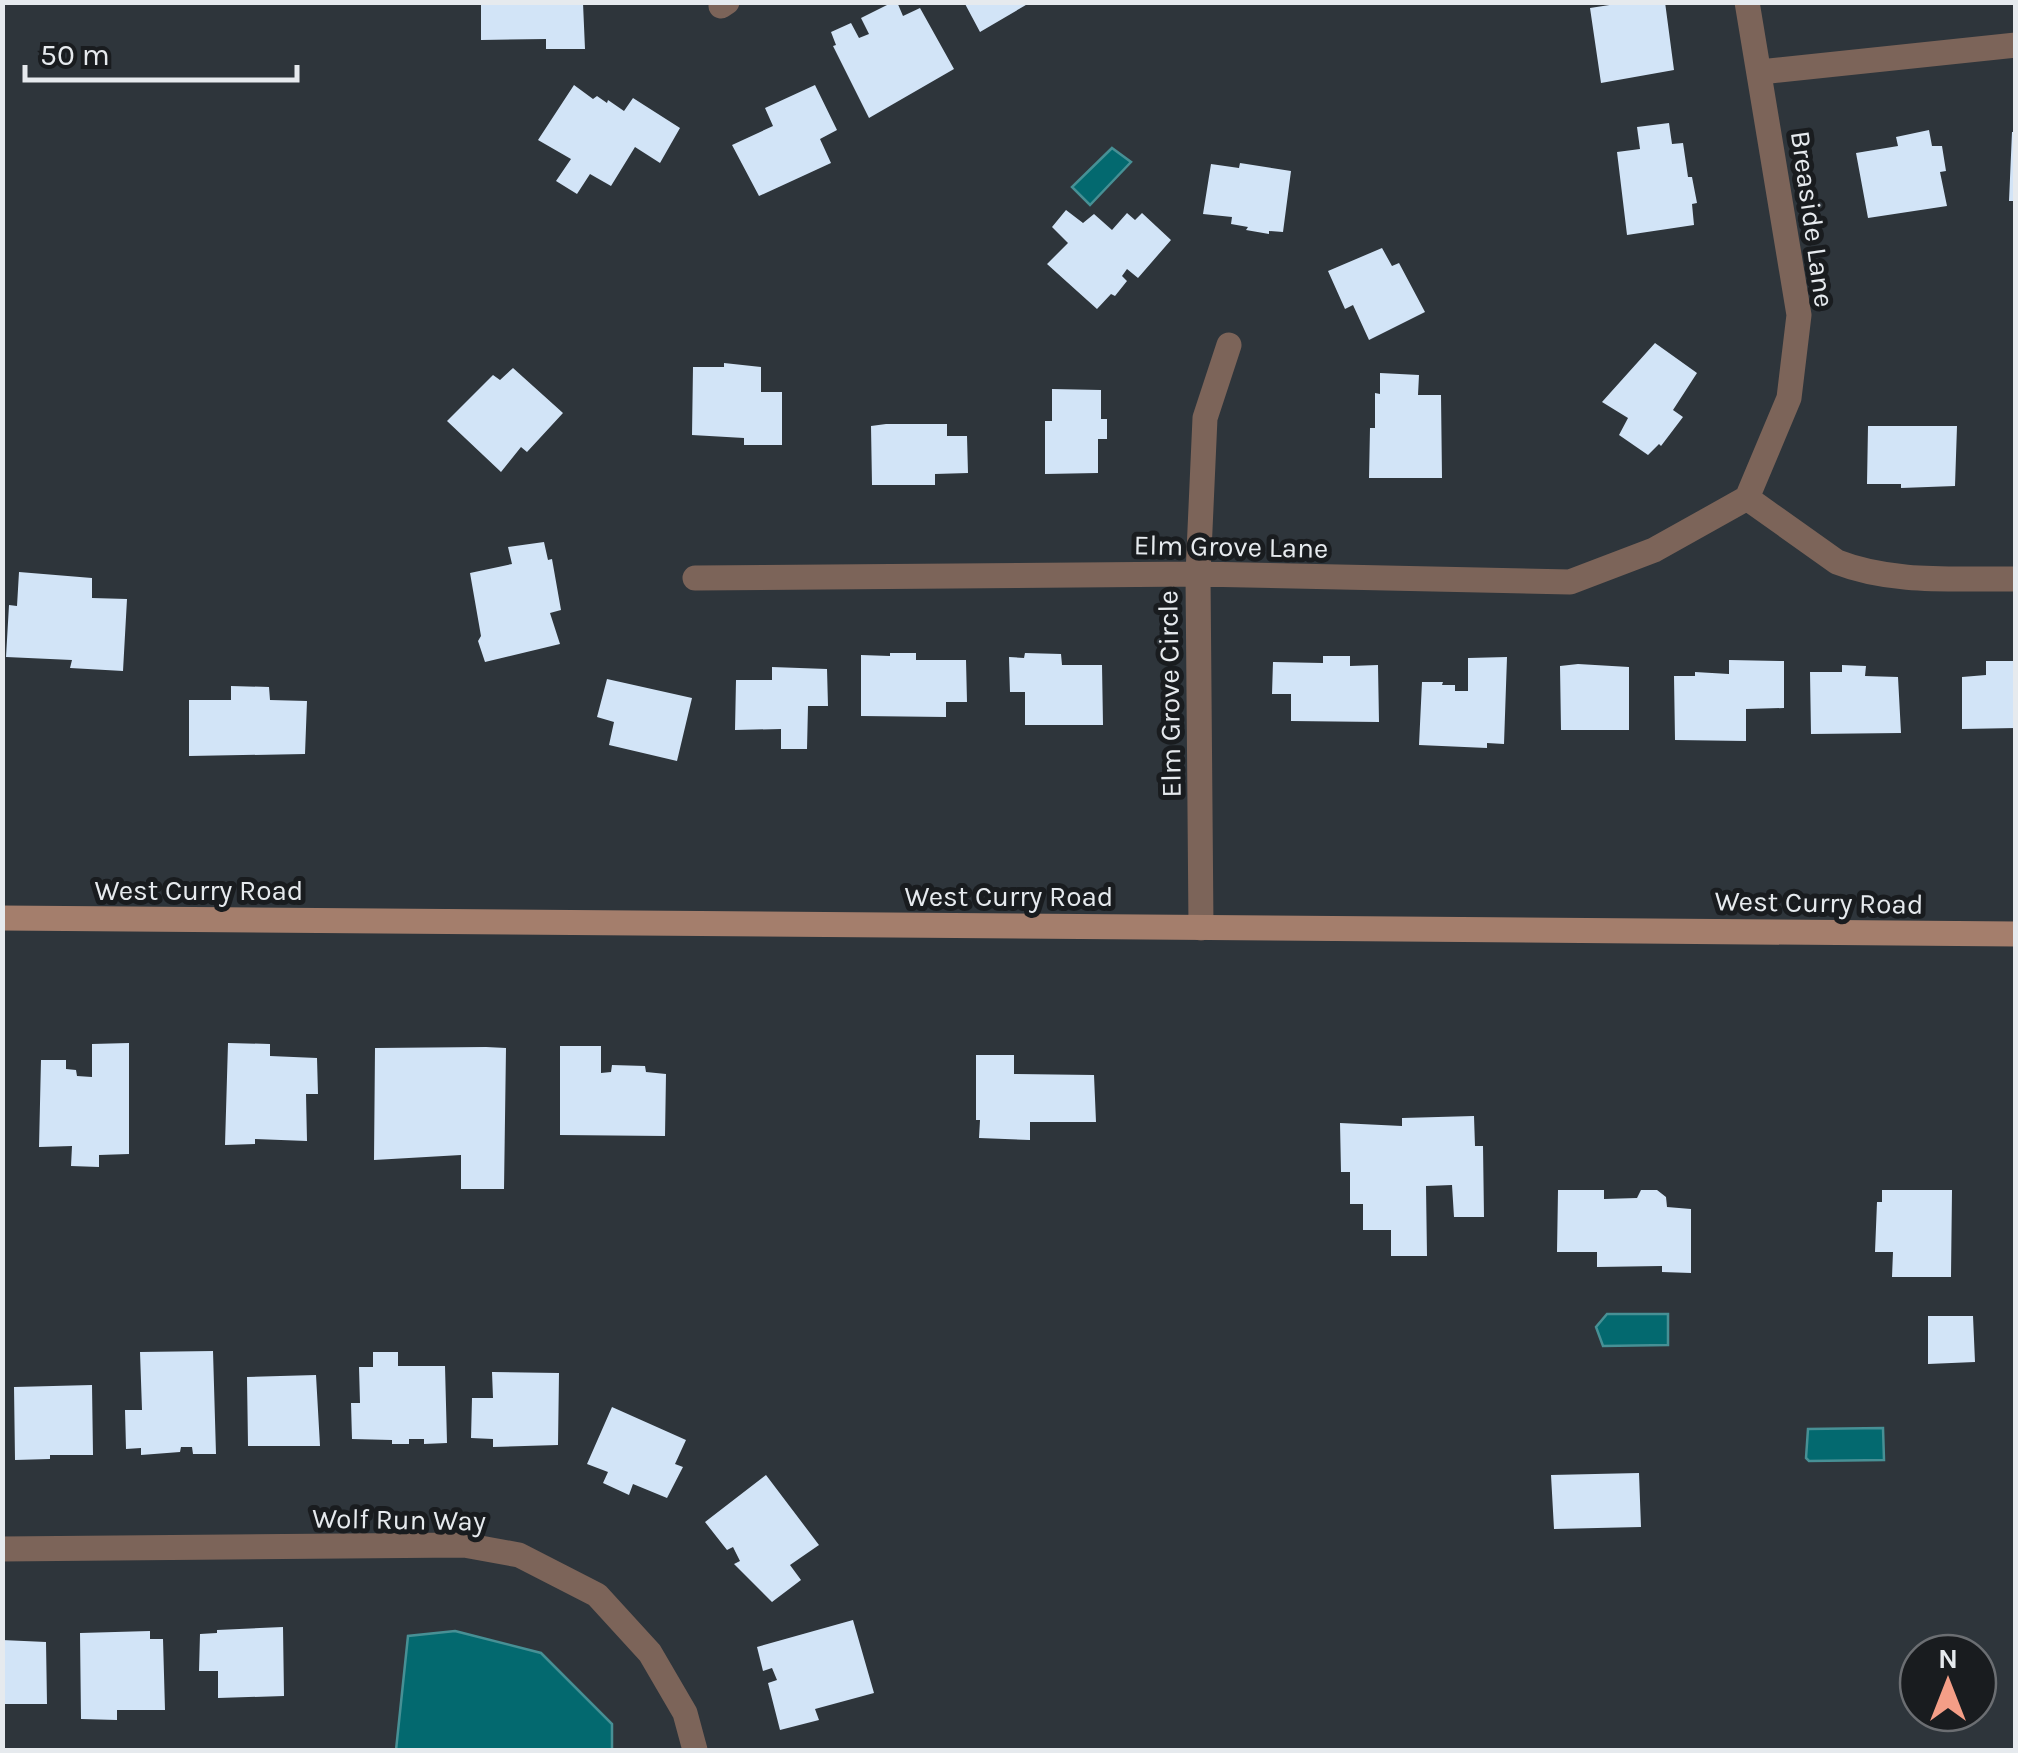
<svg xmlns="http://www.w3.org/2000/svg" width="2018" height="1753" viewBox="0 0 2018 1753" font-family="Karla,sans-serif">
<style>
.water{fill:#03696f;stroke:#479095;stroke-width:2.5}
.building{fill:#d2e4f7}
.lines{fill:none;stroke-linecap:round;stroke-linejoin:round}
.street{stroke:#7c6459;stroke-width:25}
.secondary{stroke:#a47e6c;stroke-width:25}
.labels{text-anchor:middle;stroke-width:10;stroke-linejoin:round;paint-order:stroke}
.street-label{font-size:28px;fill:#e6eaee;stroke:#191c1f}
</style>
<rect width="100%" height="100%" fill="#2e353b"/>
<path class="water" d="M 1112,148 L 1131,162 L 1090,205 L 1072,187 Z
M 1607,1314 L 1668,1314 L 1668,1345 L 1603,1346 L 1596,1327 Z
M 1883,1428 L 1884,1460 L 1809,1461 L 1806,1458 L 1808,1429 Z
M 455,1631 L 541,1653 L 612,1724 L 612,1750 L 396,1750 L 408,1636 Z"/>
<path class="building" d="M 481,2 L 583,3 L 585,49 L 546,49 L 546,39 L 481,40 Z
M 893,2 L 897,2 L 903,16 L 920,8 L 954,69 L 869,118 L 833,46 L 836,45 L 831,32 L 851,23 L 859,38 L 869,34 L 861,18 Z
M 964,2 L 1031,2 L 980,32 Z
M 1629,2 L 1665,2 L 1674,70 L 1601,83 L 1590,8 Z
M 574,85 L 593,99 L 597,96 L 607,103 L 608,100 L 624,111 L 633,98 L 680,128 L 660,163 L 635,147 L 611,186 L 590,174 L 577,194 L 556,181 L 571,159 L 538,140 Z
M 815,85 L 837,130 L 820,139 L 831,163 L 759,196 L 732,145 L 773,126 L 765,108 Z
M 1669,123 L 1672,144 L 1683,143 L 1688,177 L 1692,177 L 1697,203 L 1692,204 L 1694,225 L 1627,235 L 1617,152 L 1640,149 L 1637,127 Z
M 1929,130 L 1932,146 L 1942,146 L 1946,171 L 1940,172 L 1947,206 L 1868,218 L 1856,153 L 1898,146 L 1896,137 Z
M 2012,132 L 2016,132 L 2016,201 L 2009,201 Z
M 1240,163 L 1291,171 L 1283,232 L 1269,231 L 1269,234 L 1246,230 L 1248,227 L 1231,224 L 1232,217 L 1203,214 L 1211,164 L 1239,168 Z
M 1066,210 L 1083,223 L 1094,214 L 1112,230 L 1127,213 L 1135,220 L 1142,213 L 1171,240 L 1138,278 L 1127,269 L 1122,276 L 1127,281 L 1115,296 L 1111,294 L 1097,309 L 1047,264 L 1068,243 L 1052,227 Z
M 1382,248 L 1392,266 L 1399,263 L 1425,312 L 1369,340 L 1353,305 L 1345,309 L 1328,271 Z
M 1655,343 L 1697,373 L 1673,410 L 1683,417 L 1661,446 L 1659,444 L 1648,455 L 1619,435 L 1628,418 L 1602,402 Z
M 724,363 L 761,367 L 761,392 L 782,392 L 782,445 L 744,445 L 744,438 L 692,435 L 693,367 L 724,367 Z
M 513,368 L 563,413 L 527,452 L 521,447 L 501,472 L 447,421 L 493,375 L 500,380 Z
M 1380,373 L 1419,375 L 1418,395 L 1441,395 L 1442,478 L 1369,478 L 1370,428 L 1375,428 L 1375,393 L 1380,394 Z
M 1052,389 L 1101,390 L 1101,419 L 1107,419 L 1107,439 L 1098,439 L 1098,473 L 1045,474 L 1045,421 L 1052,421 Z
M 886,424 L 947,424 L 947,436 L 967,436 L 968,473 L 935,474 L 935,485 L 872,485 L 871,426 Z
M 1868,426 L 1957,426 L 1955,486 L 1901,488 L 1901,484 L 1867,484 Z
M 544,542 L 548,560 L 552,559 L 561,610 L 550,613 L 560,644 L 485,662 L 478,641 L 481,636 L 470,573 L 512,564 L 508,547 Z
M 19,572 L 92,578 L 92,598 L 127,599 L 123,671 L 70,668 L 72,660 L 6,657 L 9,605 L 17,606 Z
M 890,653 L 916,653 L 916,660 L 966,660 L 967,702 L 946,702 L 946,717 L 861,716 L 861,655 L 890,656 Z
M 1025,653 L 1061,654 L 1062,665 L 1102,665 L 1103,725 L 1025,725 L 1025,692 L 1010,692 L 1009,657 L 1024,658 Z
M 1323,656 L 1350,656 L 1350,666 L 1378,665 L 1379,722 L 1291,721 L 1291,694 L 1272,694 L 1273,662 L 1323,663 Z
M 1507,657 L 1504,744 L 1487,743 L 1487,748 L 1419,745 L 1422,682 L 1443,682 L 1442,685 L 1455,685 L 1455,691 L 1468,691 L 1468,658 Z
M 1729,660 L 1784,661 L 1784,708 L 1746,709 L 1746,741 L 1675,740 L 1674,676 L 1695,676 L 1695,672 L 1729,674 Z
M 1986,661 L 2016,661 L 2016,728 L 1962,729 L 1962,677 L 1986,675 Z
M 1578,664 L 1629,667 L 1629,730 L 1561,730 L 1560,666 Z
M 1842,665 L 1866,666 L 1865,676 L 1898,677 L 1901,733 L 1811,734 L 1810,672 L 1842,672 Z
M 772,667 L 827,669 L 828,706 L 808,706 L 807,749 L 781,749 L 781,729 L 735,730 L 736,680 L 772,680 Z
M 607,679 L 692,698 L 677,761 L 609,745 L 614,722 L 597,717 Z
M 231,686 L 269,687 L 270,700 L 307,701 L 305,754 L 189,756 L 189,700 L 231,700 Z
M 129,1043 L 129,1154 L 99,1155 L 99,1167 L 71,1166 L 72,1146 L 39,1147 L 41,1060 L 66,1060 L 66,1069 L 76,1070 L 77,1076 L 92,1077 L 92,1044 Z
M 228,1043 L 270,1044 L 270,1056 L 317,1058 L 318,1094 L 306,1094 L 307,1141 L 255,1139 L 255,1144 L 225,1145 Z
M 560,1046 L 601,1046 L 601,1073 L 611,1072 L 612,1065 L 645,1066 L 646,1072 L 666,1074 L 665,1136 L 560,1135 Z
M 486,1047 L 506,1048 L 504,1189 L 461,1189 L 461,1155 L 374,1160 L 375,1048 Z
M 976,1055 L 1014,1055 L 1014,1074 L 1094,1075 L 1096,1122 L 1030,1122 L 1030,1140 L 979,1138 L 980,1120 L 976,1120 Z
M 1474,1116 L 1475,1146 L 1483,1146 L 1484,1217 L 1454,1217 L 1452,1185 L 1426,1186 L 1427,1256 L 1391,1256 L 1391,1230 L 1363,1230 L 1363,1204 L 1350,1204 L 1350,1172 L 1341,1172 L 1340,1123 L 1402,1126 L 1402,1118 Z
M 1558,1190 L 1604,1190 L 1604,1199 L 1637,1198 L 1641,1190 L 1657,1190 L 1666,1197 L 1667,1207 L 1691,1209 L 1691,1273 L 1662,1272 L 1662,1266 L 1597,1267 L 1597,1252 L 1557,1252 Z
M 1882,1190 L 1952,1190 L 1951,1277 L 1892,1277 L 1893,1252 L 1875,1252 L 1877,1202 L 1882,1202 Z
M 1928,1316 L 1973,1316 L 1975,1362 L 1928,1364 Z
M 213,1351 L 216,1454 L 193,1454 L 192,1447 L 181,1447 L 180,1452 L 141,1455 L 141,1448 L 126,1449 L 125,1410 L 142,1410 L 140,1352 Z
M 373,1352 L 398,1352 L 398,1366 L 445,1366 L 447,1443 L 424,1444 L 424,1439 L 409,1439 L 409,1444 L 392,1444 L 392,1440 L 352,1439 L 351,1403 L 360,1403 L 359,1367 L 373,1367 Z
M 492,1372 L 559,1373 L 558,1445 L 493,1447 L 493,1439 L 471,1438 L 472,1398 L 493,1398 Z
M 316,1375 L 320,1446 L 248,1446 L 247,1377 Z
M 92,1385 L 93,1455 L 50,1455 L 50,1459 L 15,1460 L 14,1387 Z
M 612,1407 L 686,1440 L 675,1464 L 683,1467 L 667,1498 L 633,1484 L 629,1495 L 603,1483 L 608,1472 L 587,1464 Z
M 1639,1473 L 1641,1527 L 1554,1529 L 1551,1475 Z
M 766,1475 L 819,1545 L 790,1565 L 801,1580 L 772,1602 L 734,1564 L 740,1561 L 733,1547 L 727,1550 L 705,1522 Z
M 853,1620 L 874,1693 L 815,1709 L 819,1720 L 780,1730 L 768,1683 L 777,1680 L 772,1668 L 763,1671 L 757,1647 Z
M 283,1627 L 284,1696 L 218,1698 L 218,1671 L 199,1671 L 200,1634 L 217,1633 L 217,1630 Z
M 150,1631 L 150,1639 L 163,1639 L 165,1710 L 117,1710 L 117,1720 L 81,1719 L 80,1633 Z
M 2,1640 L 46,1642 L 47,1704 L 2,1704 Z"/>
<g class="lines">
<path class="street" d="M 721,6 L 727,2
M 1760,72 L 2016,45
M 1747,498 L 1789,398 L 1799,315 L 1747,2
M 1747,498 L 1837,562 C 1893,584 1956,578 2016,579
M 695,578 L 1198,574 L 1570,582 L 1654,550 L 1747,498
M 1201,928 L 1198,574 L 1205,418 L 1229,345
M 2,1549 L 464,1545 L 519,1555 L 597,1595 L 650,1653 L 685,1713 L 695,1750"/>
<path class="secondary" d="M 2,918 L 2016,934"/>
</g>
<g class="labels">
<g class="street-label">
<text transform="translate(1813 219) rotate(82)" y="10">Breaside Lane</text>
<text transform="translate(1231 546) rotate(1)" y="10">Elm Grove Lane</text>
<text transform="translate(1169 694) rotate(-91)" y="10">Elm Grove Circle</text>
<text x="199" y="900">West Curry Road</text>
<text x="1009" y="906">West Curry Road</text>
<text transform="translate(1819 902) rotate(1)" y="10">West Curry Road</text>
<text transform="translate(399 1519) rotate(1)" y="10">Wolf Run Way</text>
</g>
</g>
<rect width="2018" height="1753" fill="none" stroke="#e6eaee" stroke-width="10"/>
<g transform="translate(1948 1683)"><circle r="48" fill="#191c1f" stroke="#6b6e72" stroke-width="2.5"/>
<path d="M0-8L18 38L0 25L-18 38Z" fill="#f49e87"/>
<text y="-15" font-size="28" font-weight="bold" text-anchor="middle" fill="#e6eaee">N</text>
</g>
<path d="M25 65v15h272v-15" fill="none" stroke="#e6eaee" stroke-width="5"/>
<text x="40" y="65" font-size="30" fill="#e6eaee" stroke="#191c1f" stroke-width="8" paint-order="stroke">50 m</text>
</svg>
